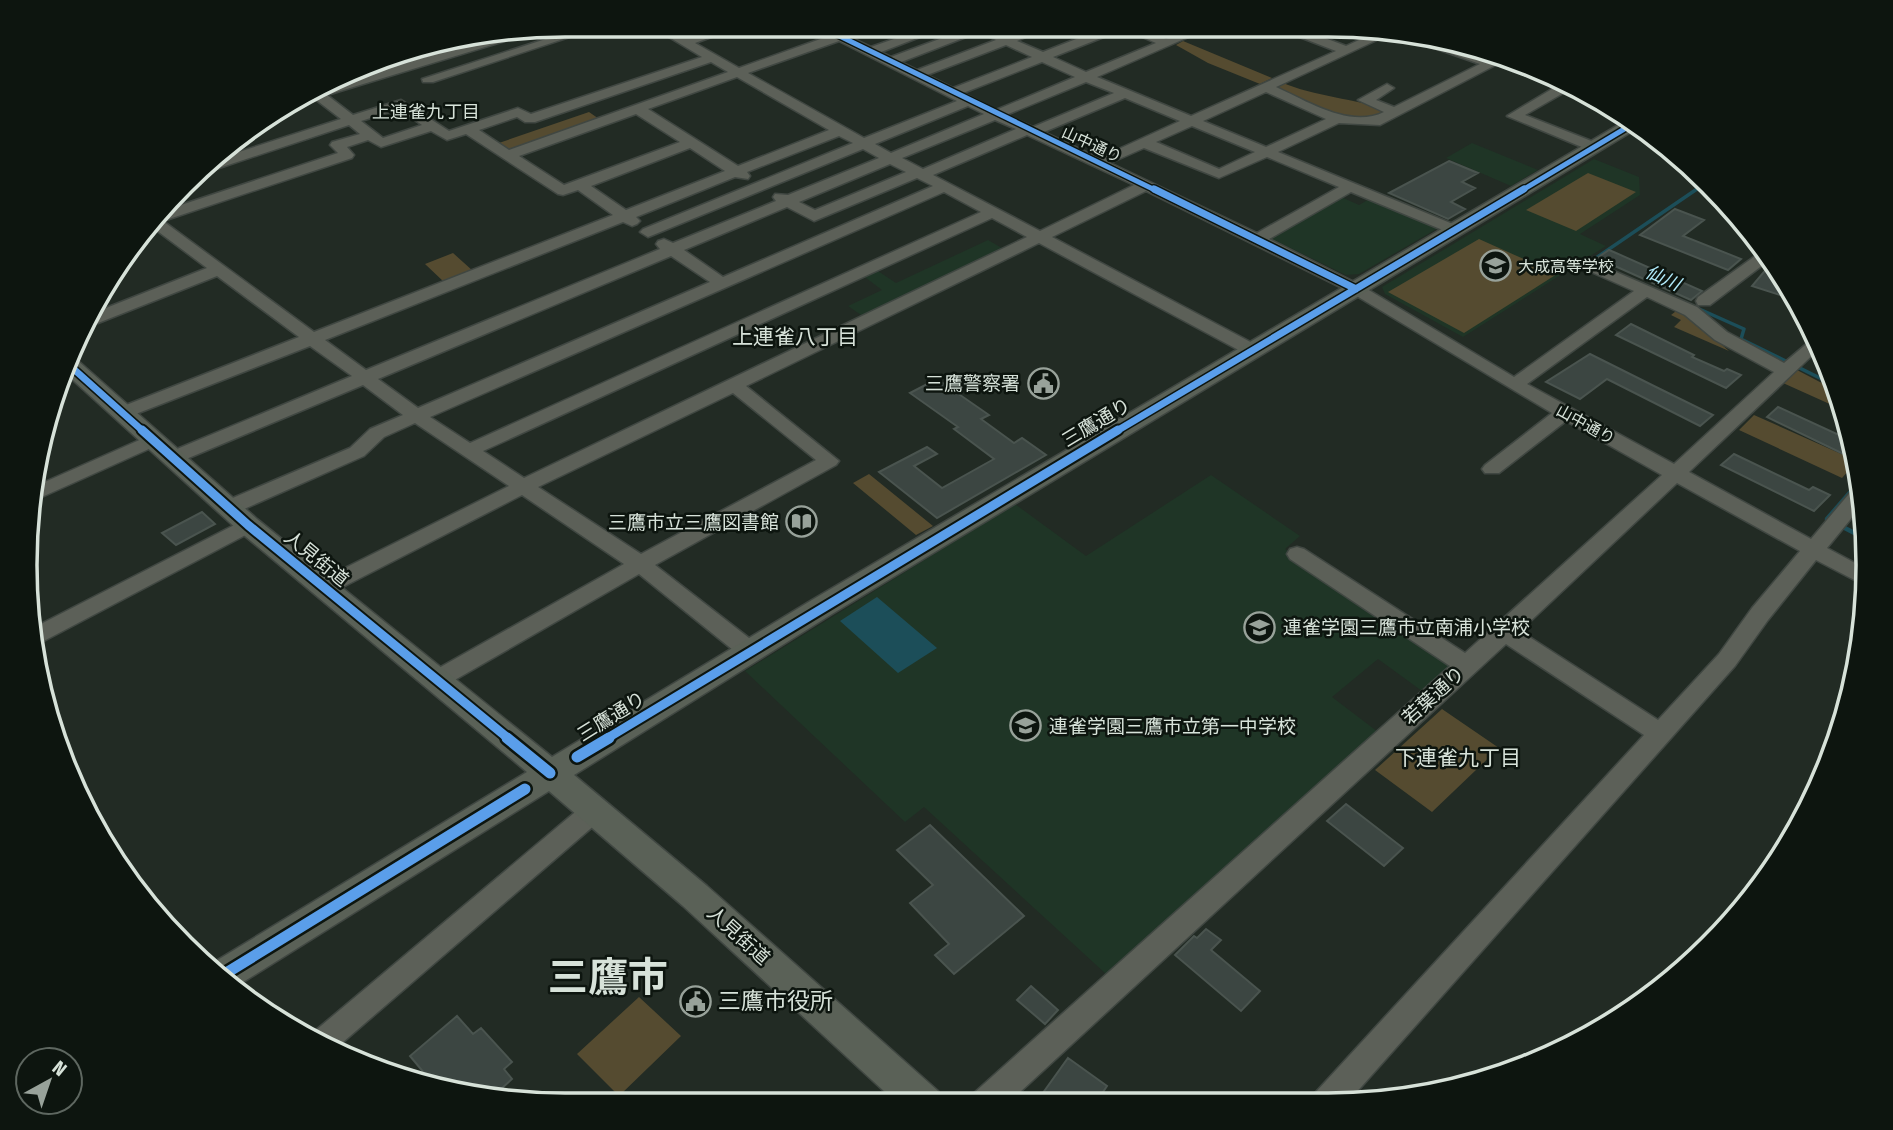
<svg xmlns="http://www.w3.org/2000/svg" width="1893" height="1130" viewBox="0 0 1893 1130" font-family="'Fira Sans Condensed','Noto Sans JP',sans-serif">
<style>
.built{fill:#1f3526}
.green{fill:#554b30}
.water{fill:#1c4e59}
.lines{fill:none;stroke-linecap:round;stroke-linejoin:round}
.stream-far2{stroke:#1c4e59;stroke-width:2.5}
.stream-far1{stroke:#1c4e59;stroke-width:3.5}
.stream{stroke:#1c4e59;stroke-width:4.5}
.building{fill:#3c4642;stroke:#4a544f;stroke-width:2}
.minor-casing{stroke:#404742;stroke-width:3}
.major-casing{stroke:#404742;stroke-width:3}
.minor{fill:#5c6058;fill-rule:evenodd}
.major{fill:#5a6157;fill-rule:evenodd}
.cycleway-far3-casing{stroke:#0d150f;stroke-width:8}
.cycleway-far2-casing{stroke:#0d150f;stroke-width:10}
.cycleway-far1-casing{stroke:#0d150f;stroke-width:13}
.cycleway-casing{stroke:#0d150f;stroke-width:16}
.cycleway-far3{stroke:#5a9eea;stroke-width:5}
.cycleway-far2{stroke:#5a9eea;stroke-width:7}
.cycleway-far1{stroke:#5a9eea;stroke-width:9}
.cycleway{stroke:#5a9eea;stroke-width:11}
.labels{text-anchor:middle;stroke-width:5;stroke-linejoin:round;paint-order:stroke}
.far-street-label{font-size:16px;fill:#d7e2d9;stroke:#0d150f}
.far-poi-label{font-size:16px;fill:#d7e2d9;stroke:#0d150f;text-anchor:start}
.far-neighbourhood-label{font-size:18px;fill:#d7e2d9;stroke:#0d150f}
.far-water-label{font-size:18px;font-style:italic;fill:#b1ebfb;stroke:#0d150f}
.poi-label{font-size:19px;fill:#d7e2d9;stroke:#0d150f;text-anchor:end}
.street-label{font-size:19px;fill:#d7e2d9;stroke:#0d150f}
.neighbourhood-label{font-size:21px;fill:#d7e2d9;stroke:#0d150f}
.near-poi-label{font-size:23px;fill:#d7e2d9;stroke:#0d150f;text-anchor:start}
.near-town-label{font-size:40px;font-weight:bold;fill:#d7e2d9;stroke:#0d150f}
.rim{fill:none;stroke:#d7e2d9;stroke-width:3.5}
</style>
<rect width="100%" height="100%" fill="#222b24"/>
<path class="built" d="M 1472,143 L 1538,170 L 1511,186 L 1446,158 Z
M 1594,159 L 1639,177 L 1640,195 L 1580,234 L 1606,246 L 1463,337 L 1385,294 L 1382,287 Z
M 1341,197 L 1359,205 L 1373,197 L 1440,227 L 1359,274 L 1346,275 L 1270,238 Z
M 988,240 L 1007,251 L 867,319 L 848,306 L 882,290 L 862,275 L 875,269 L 896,283 Z
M 1211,475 L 1300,536 L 1285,549 L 1455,661 L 1422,691 L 1378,659 L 1332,697 L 1378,732 L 1106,974 L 924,807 L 905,822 L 745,671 L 1015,504 L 1086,556 Z
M 76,770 L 157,913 L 136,894 L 71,773 Z"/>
<path class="green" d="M 1183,41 L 1272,78 L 1260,84 L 1208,63 L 1176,45 Z
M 1281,82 C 1315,97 1354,98 1390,111 C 1348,132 1308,104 1269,87 Z
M 589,112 L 602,121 L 507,155 L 493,145 Z
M 1588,173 L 1636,192 L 1576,231 L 1526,210 Z
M 1479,239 L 1557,274 L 1464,333 L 1388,292 Z
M 453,253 L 473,271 L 444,282 L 425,264 Z
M 1680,308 L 1729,351 L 1674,327 L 1681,320 L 1671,315 Z
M 1797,370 L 1837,391 L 1843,410 L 1783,383 Z
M 1754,415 L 1857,461 L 1842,478 L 1739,430 Z
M 869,474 L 933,526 L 916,535 L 853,483 Z
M 1442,709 L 1499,748 L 1432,812 L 1375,770 Z
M 639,997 L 681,1036 L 619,1096 L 577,1054 Z"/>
<path class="water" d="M 877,597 L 937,648 L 898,673 L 840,621 Z"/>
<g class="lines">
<path class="stream-far2" d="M 1694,191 L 1708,181"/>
<path class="stream-far1" d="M 1609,269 L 1593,260 L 1697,189
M 1697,308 L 1744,329 L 1741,339 L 1836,386"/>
<path class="stream" d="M 1832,521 L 1827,519 L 1860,481
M 1839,525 L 1866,539"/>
</g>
<path class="building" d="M 1449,161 L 1478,173 L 1462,182 L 1475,188 L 1451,202 L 1465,209 L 1448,219 L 1389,193 Z
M 1675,209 L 1704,220 L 1683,236 L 1741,259 L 1728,270 L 1640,235 Z
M 1609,250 L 1616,253 L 1702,291 L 1691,300 L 1597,258 Z
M 1774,260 L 1789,286 L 1780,295 L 1752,286 Z
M 1631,324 L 1694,355 L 1692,357 L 1724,371 L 1727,369 L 1741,375 L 1726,388 L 1616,335 Z
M 1590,354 L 1654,386 L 1713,415 L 1700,426 L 1607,379 L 1580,399 L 1546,382 Z
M 937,379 L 989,415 L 981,419 L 1014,443 L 1022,438 L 1046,455 L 937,518 L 879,472 L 927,447 L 937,454 L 914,466 L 942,488 L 994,459 L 954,429 L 958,427 L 910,393 Z
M 1778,407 L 1852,441 L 1858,461 L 1767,417 Z
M 1734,454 L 1809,490 L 1813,487 L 1830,495 L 1814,511 L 1721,465 Z
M 202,512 L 215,524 L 176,545 L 162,533 Z
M 1346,804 L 1403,848 L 1384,866 L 1327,821 Z
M 930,825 L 1024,916 L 954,974 L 935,955 L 949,944 L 910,903 L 933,885 L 897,850 Z
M 1206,929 L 1221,940 L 1211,950 L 1260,991 L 1241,1011 L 1175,955 L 1194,936 L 1197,938 Z
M 1031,986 L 1058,1010 L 1045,1024 L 1017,1000 Z
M 457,1016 L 473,1034 L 481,1028 L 512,1062 L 504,1069 L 512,1079 L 492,1097 L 417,1082 L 425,1074 L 410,1056 Z
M 1068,1058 L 1107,1086 L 1095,1104 L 1035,1104 Z"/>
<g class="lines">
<defs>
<path id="minor" d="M 589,25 L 606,25 L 433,82 L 423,82 L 422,79 Z
M 649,25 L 663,25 L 686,38 L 727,25 L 744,25 L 695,43 L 739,68 L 829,36 L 811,25 L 826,25 L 840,32 L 860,25 L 877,25 L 850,37 L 871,47 L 934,25 L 951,25 L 881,52 L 891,57 L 969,28 L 967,25 L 993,25 L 990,28 L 1007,36 L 1035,25 L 1052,25 L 1017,41 L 1043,52 L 1112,25 L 1136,25 L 1166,39 L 1199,25 L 1216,25 L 1097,77 L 1191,116 L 1336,51 L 1279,29 L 1277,26 L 1293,26 L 1346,46 L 1383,29 L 1394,32 L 1276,87 C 1307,101 1350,129 1384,112 L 1358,100 L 1387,84 L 1394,88 L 1376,100 L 1394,107 L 1480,64 L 1403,37 L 1401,33 L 1437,40 L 1489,59 L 1502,53 L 1511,57 L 1380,125 L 1339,123 L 1278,152 L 1460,227 L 1463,230 L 1460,233 L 1450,233 L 1351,192 L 1269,239 L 1362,286 L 1514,377 L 1634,291 L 1580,267 L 1578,264 L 1586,259 L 1697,307 L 1727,332 L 1784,363 L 1816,336 L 1821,347 L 1689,472 L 1811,539 L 1854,488 L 1861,486 L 1863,504 L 1827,548 L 1868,570 L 1866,586 L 1816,560 L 1768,620 L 1735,666 L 1346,1104 L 1311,1104 L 1315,1093 L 1644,735 L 1506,644 L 1007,1104 L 970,1104 L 974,1093 L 1450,666 L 1290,559 L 1287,554 L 1290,549 L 1297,547 L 1304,549 L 1465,653 L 1662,475 L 1566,421 L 1499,473 L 1485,473 L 1482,469 L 1485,465 L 1552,413 L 1350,292 L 1146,191 L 1052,237 L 1258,346 L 1261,350 L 1258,354 L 1246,354 L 1039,243 L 746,386 L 839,461 L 836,465 L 655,565 L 749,638 L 757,653 L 754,659 L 746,661 L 738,659 L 733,650 L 639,574 L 446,685 L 438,688 L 430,685 L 427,679 L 430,673 L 624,564 L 522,495 L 333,592 L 325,595 L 317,592 L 314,587 L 317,582 L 509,486 L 415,423 L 384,437 L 364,456 L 235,513 L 221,513 L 218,508 L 221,503 L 350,448 L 370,429 L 403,415 L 363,385 L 179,462 L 165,462 L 162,458 L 165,454 L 352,376 L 310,346 L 123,419 L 114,413 L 116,409 L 299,337 L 217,276 L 98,323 L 89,323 L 96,312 L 207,268 L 148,224 L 160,212 L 338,153 L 330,145 L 332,142 L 360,134 L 349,125 L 210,171 L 201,171 L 211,161 L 341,119 L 315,99 L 306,99 L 330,86 L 495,36 L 526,31 L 525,35 L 327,95 L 353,115 L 401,100 L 449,131 L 518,108 L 531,114 L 702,57 ZM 1124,29 L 1156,43 L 1086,72 L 1053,57 ZM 979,32 L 996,40 L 917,70 L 901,62 ZM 839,41 L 957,101 L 864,138 L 748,73 ZM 1006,45 L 1032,57 L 953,88 L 927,75 ZM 711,62 L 728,72 L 509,150 L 479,130 L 517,117 L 525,122 L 535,122 ZM 1042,62 L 1075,77 L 996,110 L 963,93 ZM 737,77 L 829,130 L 738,166 L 648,109 ZM 1086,82 L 1114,93 L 1033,127 L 1006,115 ZM 1266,92 L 1326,119 L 1266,147 L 1203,121 ZM 1125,98 L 1180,121 L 1099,158 L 1044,132 ZM 968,106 L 984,114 L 891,153 L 875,144 ZM 399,109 L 422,125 L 383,138 L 361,121 ZM 636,114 L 680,142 L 564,185 L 519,156 ZM 995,120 L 1016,129 L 923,169 L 902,158 ZM 1192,126 L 1255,152 L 1219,169 L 1156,142 ZM 431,131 L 447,140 L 466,134 L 558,194 L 563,195 L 578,190 L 613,215 L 314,332 L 163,221 L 352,158 L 354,155 L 347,147 L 368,140 L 381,147 ZM 1027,135 L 1134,185 L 1040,231 L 933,175 ZM 839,136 L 853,143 L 643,229 L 640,232 L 648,237 L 653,235 L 863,149 L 879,158 L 788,195 L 775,194 L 773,197 L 776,201 L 673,243 L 664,239 L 658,241 L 656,244 L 660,249 L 366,370 L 325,340 L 623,222 L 632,226 L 637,224 L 640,221 L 636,217 L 735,177 L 748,179 L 750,176 L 747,172 ZM 690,148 L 725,171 L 626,210 L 591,186 ZM 1144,148 L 1219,178 L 1267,157 L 1339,187 L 1257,233 L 1110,163 ZM 890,164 L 906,172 L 815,210 L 799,202 ZM 917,178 L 933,186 L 723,277 L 684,250 L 787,207 L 814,221 ZM 944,192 L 981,212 L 470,443 L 430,417 ZM 992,218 L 1027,237 L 524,478 L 483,451 ZM 671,256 L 710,282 L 418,408 L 378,379 ZM 1647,297 L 1685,315 L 1715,340 L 1774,372 L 1674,464 L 1527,384 ZM 733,393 L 816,460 L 641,554 L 538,487 ZM 1677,483 L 1800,551 L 1752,608 L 1719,654 L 1658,720 L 1520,631 Z
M 1562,83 L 1572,88 L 1525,115 L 1599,144 L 1599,150 L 1589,150 L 1507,116 Z
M 1765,249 L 1772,258 L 1710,305 L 1698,305 L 1696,301 L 1698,297 Z
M 153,434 L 160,436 L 162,440 L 160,444 L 35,500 L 38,485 Z
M 248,518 L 255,520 L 258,525 L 255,530 L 38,644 L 35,627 Z
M 595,799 L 604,803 L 608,810 L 604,817 L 335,1049 L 309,1036 L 586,803 Z"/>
<path id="major" d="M 1630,118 L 1641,126 L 832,614 L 574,775 L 707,886 L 938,1091 L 944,1104 L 898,1104 L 683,906 L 549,791 L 235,987 L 211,964 L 527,772 L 239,531 L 64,372 L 71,358 L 76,359 L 257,519 L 552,757 L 812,600 Z"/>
</defs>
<use href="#minor" class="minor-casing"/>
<use href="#major" class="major-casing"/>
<use href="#minor" class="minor"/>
<use href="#major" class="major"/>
<defs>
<path id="cycleway-far3" d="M 817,25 L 1157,191
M 1521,191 L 1636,122"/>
<path id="cycleway-far2" d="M 1154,189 L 1356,289
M 68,364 L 144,432
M 1115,432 L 1524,189"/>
<path id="cycleway-far1" d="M 142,430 L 248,525 L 509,739
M 606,739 L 1118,430"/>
<path id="cycleway" d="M 507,738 L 550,773
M 577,757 L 609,738
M 223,975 L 525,789"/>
</defs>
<use href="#cycleway-far3" class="cycleway-far3-casing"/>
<use href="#cycleway-far2" class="cycleway-far2-casing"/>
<use href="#cycleway-far1" class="cycleway-far1-casing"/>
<use href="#cycleway" class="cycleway-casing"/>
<use href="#cycleway-far3" class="cycleway-far3"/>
<use href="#cycleway-far2" class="cycleway-far2"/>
<use href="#cycleway-far1" class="cycleway-far1"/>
<use href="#cycleway" class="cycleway"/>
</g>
<defs>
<symbol id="school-ring" viewBox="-11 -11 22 22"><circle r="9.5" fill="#0d150f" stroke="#98a29a" stroke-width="1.5"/><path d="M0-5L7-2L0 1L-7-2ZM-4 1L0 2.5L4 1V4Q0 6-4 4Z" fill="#98a29a"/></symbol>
<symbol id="civic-ring" viewBox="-11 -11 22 22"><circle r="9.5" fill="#0d150f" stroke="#98a29a" stroke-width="1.5"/><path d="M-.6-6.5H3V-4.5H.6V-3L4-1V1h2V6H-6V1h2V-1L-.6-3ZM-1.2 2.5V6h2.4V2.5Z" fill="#98a29a"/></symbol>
<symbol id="library-ring" viewBox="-11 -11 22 22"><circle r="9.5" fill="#0d150f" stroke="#98a29a" stroke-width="1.5"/><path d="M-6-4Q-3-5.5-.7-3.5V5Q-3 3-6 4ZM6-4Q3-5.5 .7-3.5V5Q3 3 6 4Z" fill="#98a29a"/></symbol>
</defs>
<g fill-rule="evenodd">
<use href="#school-ring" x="1478" y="248" width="35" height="35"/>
<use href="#civic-ring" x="1026" y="366" width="35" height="35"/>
<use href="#library-ring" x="784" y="504" width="35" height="35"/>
<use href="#school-ring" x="1242" y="610" width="35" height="35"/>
<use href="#school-ring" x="1008" y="708" width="35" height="35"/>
<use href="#civic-ring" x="678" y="984" width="35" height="35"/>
</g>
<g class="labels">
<g class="far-street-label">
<text transform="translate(1092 144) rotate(25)" y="6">山中通り</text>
<text transform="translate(1586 424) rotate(29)" y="6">山中通り</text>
</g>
<g class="far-poi-label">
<text x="1518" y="272">大成高等学校</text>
</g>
<g class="far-neighbourhood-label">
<text x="426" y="118">上連雀九丁目</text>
</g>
<g class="far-water-label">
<text transform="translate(1663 278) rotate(24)" y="6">仙川</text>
</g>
<g class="poi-label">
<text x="1020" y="390">三鷹警察署</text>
<text x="779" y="529">三鷹市立三鷹図書館</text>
<text x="1283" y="634" text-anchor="start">連雀学園三鷹市立南浦小学校</text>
<text x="1049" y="733" text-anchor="start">連雀学園三鷹市立第一中学校</text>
</g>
<g class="street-label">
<text transform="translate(1096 422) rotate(-31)" y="7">三鷹通り</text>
<text transform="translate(317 558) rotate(39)" y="7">人見街道</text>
<text transform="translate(1433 695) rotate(-42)" y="7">若葉通り</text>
<text transform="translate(611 716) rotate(-32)" y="7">三鷹通り</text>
<text transform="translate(739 935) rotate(42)" y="7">人見街道</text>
</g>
<g class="neighbourhood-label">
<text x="795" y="344">上連雀八丁目</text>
<text x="1458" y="765">下連雀九丁目</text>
</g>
<g class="near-poi-label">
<text x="718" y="1009">三鷹市役所</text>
</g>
<g class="near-town-label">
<text x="608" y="991">三鷹市</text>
</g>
</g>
<path d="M0 0H1893V1130H0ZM565 37H1328A528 528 0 0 1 1856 565V565A528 528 0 0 1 1328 1093H565A528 528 0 0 1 37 565V565A528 528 0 0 1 565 37Z" fill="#0d150f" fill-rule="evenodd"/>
<path class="rim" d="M565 37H1328A528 528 0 0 1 1856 565V565A528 528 0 0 1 1328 1093H565A528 528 0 0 1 37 565V565A528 528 0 0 1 565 37Z"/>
<g transform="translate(49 1081) rotate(40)"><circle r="33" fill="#0d150f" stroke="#5e6760" stroke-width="2"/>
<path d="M0-5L12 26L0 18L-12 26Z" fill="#98a29a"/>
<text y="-10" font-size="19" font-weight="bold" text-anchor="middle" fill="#d7e2d9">N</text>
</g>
</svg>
